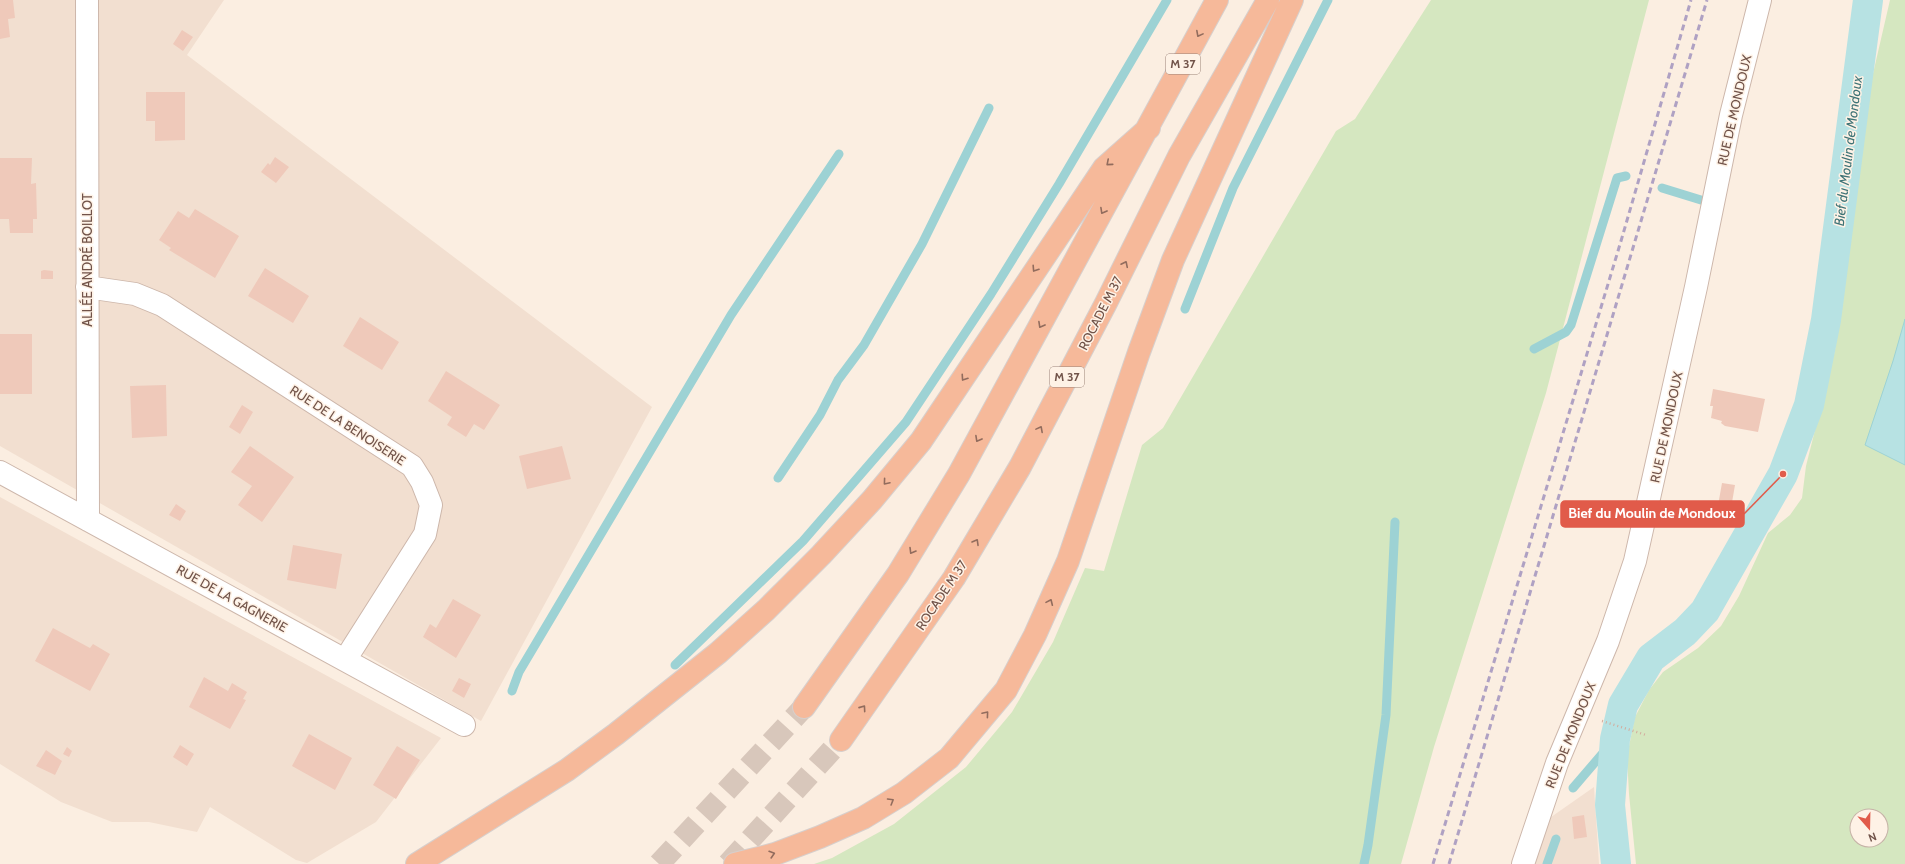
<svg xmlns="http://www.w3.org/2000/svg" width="1905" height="864" viewBox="0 0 1905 864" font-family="Cabin,sans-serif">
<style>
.residential{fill:#f2dfd0}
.green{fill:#d5e7c0;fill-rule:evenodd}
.water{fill:#b7e2e3;stroke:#9dd2d4}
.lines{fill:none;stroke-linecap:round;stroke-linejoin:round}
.stream{stroke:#9dd2d4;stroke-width:9}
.canal{stroke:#b7e2e3;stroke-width:30}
.building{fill:#efc9ba}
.trunk-tunnel{stroke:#d8c7bb;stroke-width:22;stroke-dasharray:22 11;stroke-linecap:butt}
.minor-casing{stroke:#cdb7ab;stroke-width:24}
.trunk-casing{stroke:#d7cfcc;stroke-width:24}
.path{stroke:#d3ac9d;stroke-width:2.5;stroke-dasharray:1 3;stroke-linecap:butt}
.minor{stroke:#fff;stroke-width:22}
.trunk{stroke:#f6b99a;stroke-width:22}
.rail{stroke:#afa1c3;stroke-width:3;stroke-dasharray:6 4;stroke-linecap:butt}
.oneway{stroke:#926c5d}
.labels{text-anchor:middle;stroke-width:3;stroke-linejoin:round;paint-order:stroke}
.shield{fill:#fef2e6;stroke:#9b8378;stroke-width:1}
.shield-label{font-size:12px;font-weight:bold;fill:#715349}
.street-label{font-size:13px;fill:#715349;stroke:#fef2e6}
.water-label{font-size:14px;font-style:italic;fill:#3e7376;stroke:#fef2e6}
.leader{fill:none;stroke:#e15b4a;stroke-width:1.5}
.callout-dot{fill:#e15b4a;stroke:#fef2e6;stroke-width:1.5}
.callout{fill:#e15b4a;stroke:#e15b4a;stroke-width:1.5}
.callout-label{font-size:14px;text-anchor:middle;font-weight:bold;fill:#fff}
</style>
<rect width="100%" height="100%" fill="#fbeee1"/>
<path class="residential" d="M 0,0 L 224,0 L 187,55 L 652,407 L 481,721 L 0,446 Z
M 0,497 L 243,630 L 441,738 L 376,822 L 307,863 L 296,860 L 210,807 L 197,832 L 149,822 L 112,822 L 61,802 L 0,764 Z
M 1594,787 L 1599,864 L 1524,864 L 1534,829 Z"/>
<path class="green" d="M 1431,0 L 1649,0 L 1546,393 L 1434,747 L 1401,864 L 814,864 L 832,858 L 894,824 L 966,767 L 1012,712 L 1053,642 L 1085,568 L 1104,571 L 1142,445 L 1163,428 L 1336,131 L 1355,119 Z
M 1890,0 L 1905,0 L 1905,864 L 1636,864 L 1629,794 L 1627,756 L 1635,717 L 1649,690 L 1663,672 L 1698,648 L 1721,626 L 1739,596 L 1768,533 L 1790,515 L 1802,498 L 1806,466 L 1835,350 L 1869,91 ZM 1857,816 L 1881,816 L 1881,840 L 1857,840 Z"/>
<path class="water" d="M 1905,319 L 1905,465 L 1865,445 L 1893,361 Z"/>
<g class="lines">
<path class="stream" d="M 1662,188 L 1701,200
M 1185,309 L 1233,188 L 1328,0
M 1534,349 L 1566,332 L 1571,325 L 1617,178 L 1626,176
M 778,478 L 820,415 L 838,380 L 864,345 L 922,244 L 989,108
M 675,665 L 803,541 L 906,422 L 991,294 L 1059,184 L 1167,0
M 512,691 L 519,672 L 731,315 L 839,154
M 1573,788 L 1615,739
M 1364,864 L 1368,845 L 1386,715 L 1395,522
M 1547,864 L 1556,839"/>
<path class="canal" d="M 1616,864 L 1610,805 L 1615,739 L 1623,705 L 1651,658 L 1685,632 L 1705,611 L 1783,474 L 1809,405 L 1826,320 L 1868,0"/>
</g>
<path class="building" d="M 0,0 L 13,0 L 15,18 L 8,19 L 10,37 L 0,39 Z
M 182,30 L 193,37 L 183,51 L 173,44 Z
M 146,92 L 185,92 L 185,140 L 155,141 L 155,121 L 146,121 Z
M 275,157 L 289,167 L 276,183 L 261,172 L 268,163 L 270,165 Z
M 0,158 L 32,158 L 31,184 L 36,183 L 37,219 L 33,219 L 33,233 L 10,233 L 9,219 L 0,219 Z
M 195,209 L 239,236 L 215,278 L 169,250 L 171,248 L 159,240 L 178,211 L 189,218 Z
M 265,268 L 309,296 L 293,323 L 248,296 Z
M 44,270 L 53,271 L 53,279 L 41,279 L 41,271 Z
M 360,317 L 399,342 L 382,370 L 343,346 Z
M 0,334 L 32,334 L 32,394 L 0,394 Z
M 446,371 L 500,405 L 484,430 L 474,424 L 466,437 L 447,425 L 452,417 L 428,401 Z
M 166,385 L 167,436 L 132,438 L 130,386 Z
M 1713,389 L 1765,399 L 1758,432 L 1725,426 L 1721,423 L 1722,421 L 1711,418 L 1713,406 L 1710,406 Z
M 242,405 L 253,412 L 240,434 L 229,427 Z
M 250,446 L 294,477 L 262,522 L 238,505 L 252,486 L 231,472 Z
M 562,446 L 571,479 L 527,489 L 519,456 Z
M 1722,483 L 1735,485 L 1730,514 L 1717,511 Z
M 176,504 L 186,511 L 180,521 L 169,515 Z
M 293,545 L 342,554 L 336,589 L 287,580 Z
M 453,599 L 481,615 L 456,658 L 423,637 L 430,624 L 436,628 Z
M 53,628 L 90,648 L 93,644 L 110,654 L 90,691 L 35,661 Z
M 204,677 L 228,691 L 232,683 L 247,692 L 243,699 L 246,700 L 230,729 L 189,707 Z
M 459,678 L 471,684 L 464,698 L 452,691 Z
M 309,734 L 352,758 L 335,790 L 292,766 Z
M 180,745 L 194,754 L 187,766 L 173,757 Z
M 397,746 L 420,760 L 396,799 L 373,785 Z
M 67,747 L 72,751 L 69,757 L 63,754 Z
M 46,750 L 62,761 L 55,775 L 36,766 Z
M 1584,815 L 1587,837 L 1574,839 L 1572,817 Z"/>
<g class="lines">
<path class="trunk-tunnel" d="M 659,864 L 804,707
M 728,864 L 841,740"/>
<defs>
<path id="minor" d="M 87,0 L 88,520
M 87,287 L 135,294 L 162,305 L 412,466 L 422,482 L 431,505 L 425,534 L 345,660
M 0,472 L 464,725
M 1523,864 L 1557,763 L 1608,641 L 1635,561 L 1696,287 L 1731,115 L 1760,0"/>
<path id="trunk" d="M 804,707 L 898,574 L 959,474 L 1217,0
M 841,740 L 954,578 L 1020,467 L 1106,303 L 1179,156 L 1268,0
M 417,864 L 567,770 L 616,734 L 718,653 L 766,610 L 821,555 L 872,500 L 921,441 L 1104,168 L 1149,128
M 735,864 L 775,854 L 820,837 L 863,818 L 904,793 L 949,758 L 1006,690 L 1035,635 L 1068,561 L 1139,352 L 1173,260 L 1292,0"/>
</defs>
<use href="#minor" class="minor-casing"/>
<use href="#trunk" class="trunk-casing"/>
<path class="path" d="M 1602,721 L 1646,735"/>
<use href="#minor" class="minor"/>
<use href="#trunk" class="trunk"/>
<path class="rail" d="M 1433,864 L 1621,241 L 1691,0
M 1449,864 L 1707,0"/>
</g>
<defs><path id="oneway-chevron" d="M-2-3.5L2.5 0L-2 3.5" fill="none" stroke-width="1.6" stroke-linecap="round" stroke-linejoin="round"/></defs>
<g class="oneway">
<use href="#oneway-chevron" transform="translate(1199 34) rotate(118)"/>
<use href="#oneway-chevron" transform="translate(1109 163) rotate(139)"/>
<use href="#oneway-chevron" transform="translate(1103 211) rotate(119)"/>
<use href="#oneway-chevron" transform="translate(1125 264) rotate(-64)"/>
<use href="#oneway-chevron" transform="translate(1035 269) rotate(123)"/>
<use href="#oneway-chevron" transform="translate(1041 325) rotate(119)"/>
<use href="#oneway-chevron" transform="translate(964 378) rotate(124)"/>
<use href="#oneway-chevron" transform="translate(1040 429) rotate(-62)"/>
<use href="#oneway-chevron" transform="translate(978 439) rotate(119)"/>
<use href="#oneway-chevron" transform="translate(886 482) rotate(130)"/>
<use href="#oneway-chevron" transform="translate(976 542) rotate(-60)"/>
<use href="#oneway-chevron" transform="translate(912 551) rotate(121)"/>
<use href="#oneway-chevron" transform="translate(1050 602) rotate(-66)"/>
<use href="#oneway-chevron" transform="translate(863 708) rotate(-55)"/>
<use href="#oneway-chevron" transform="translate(986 714) rotate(-50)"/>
<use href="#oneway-chevron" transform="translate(891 801) rotate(-31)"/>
<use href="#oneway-chevron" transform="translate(772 854) rotate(-17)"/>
</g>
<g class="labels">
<g class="shield">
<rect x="1166" y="54" width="34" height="20" rx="3"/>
<rect x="1050" y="367" width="34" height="20" rx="3"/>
</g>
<g class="shield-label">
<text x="1183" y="68">M 37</text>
<text x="1067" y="381">M 37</text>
</g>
<g class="street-label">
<text transform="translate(1734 110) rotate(-77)" y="5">RUE DE MONDOUX</text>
<text transform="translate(87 260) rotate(-90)" y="5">ALLÉE ANDRÉ BOILLOT</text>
<text transform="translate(1100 313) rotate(-63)" y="5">ROCADE M 37</text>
<text transform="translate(348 425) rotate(33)" y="5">RUE DE LA BENOISERIE</text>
<text transform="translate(1666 427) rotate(-78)" y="5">RUE DE MONDOUX</text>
<text transform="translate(941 595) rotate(-56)" y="5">ROCADE M 37</text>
<text transform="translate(232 598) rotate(29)" y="5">RUE DE LA GAGNERIE</text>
<text transform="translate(1570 735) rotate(-68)" y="5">RUE DE MONDOUX</text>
</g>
<g class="water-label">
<text transform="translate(1848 151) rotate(-83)" y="5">Bief du Moulin de Mondoux</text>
</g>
</g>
<path class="leader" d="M1783 474L1744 514"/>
<circle class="callout-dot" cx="1783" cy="474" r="4"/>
<rect class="callout" x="1561" y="501" width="183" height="26" rx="4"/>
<g class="callout-label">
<text x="1652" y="518">Bief du Moulin de Mondoux</text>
</g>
<g transform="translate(1869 828) rotate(160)"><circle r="19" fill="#fef2e6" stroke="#c6b2a7"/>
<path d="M0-3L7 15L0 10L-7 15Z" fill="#e15b4a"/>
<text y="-6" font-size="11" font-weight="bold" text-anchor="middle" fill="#715349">N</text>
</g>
</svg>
